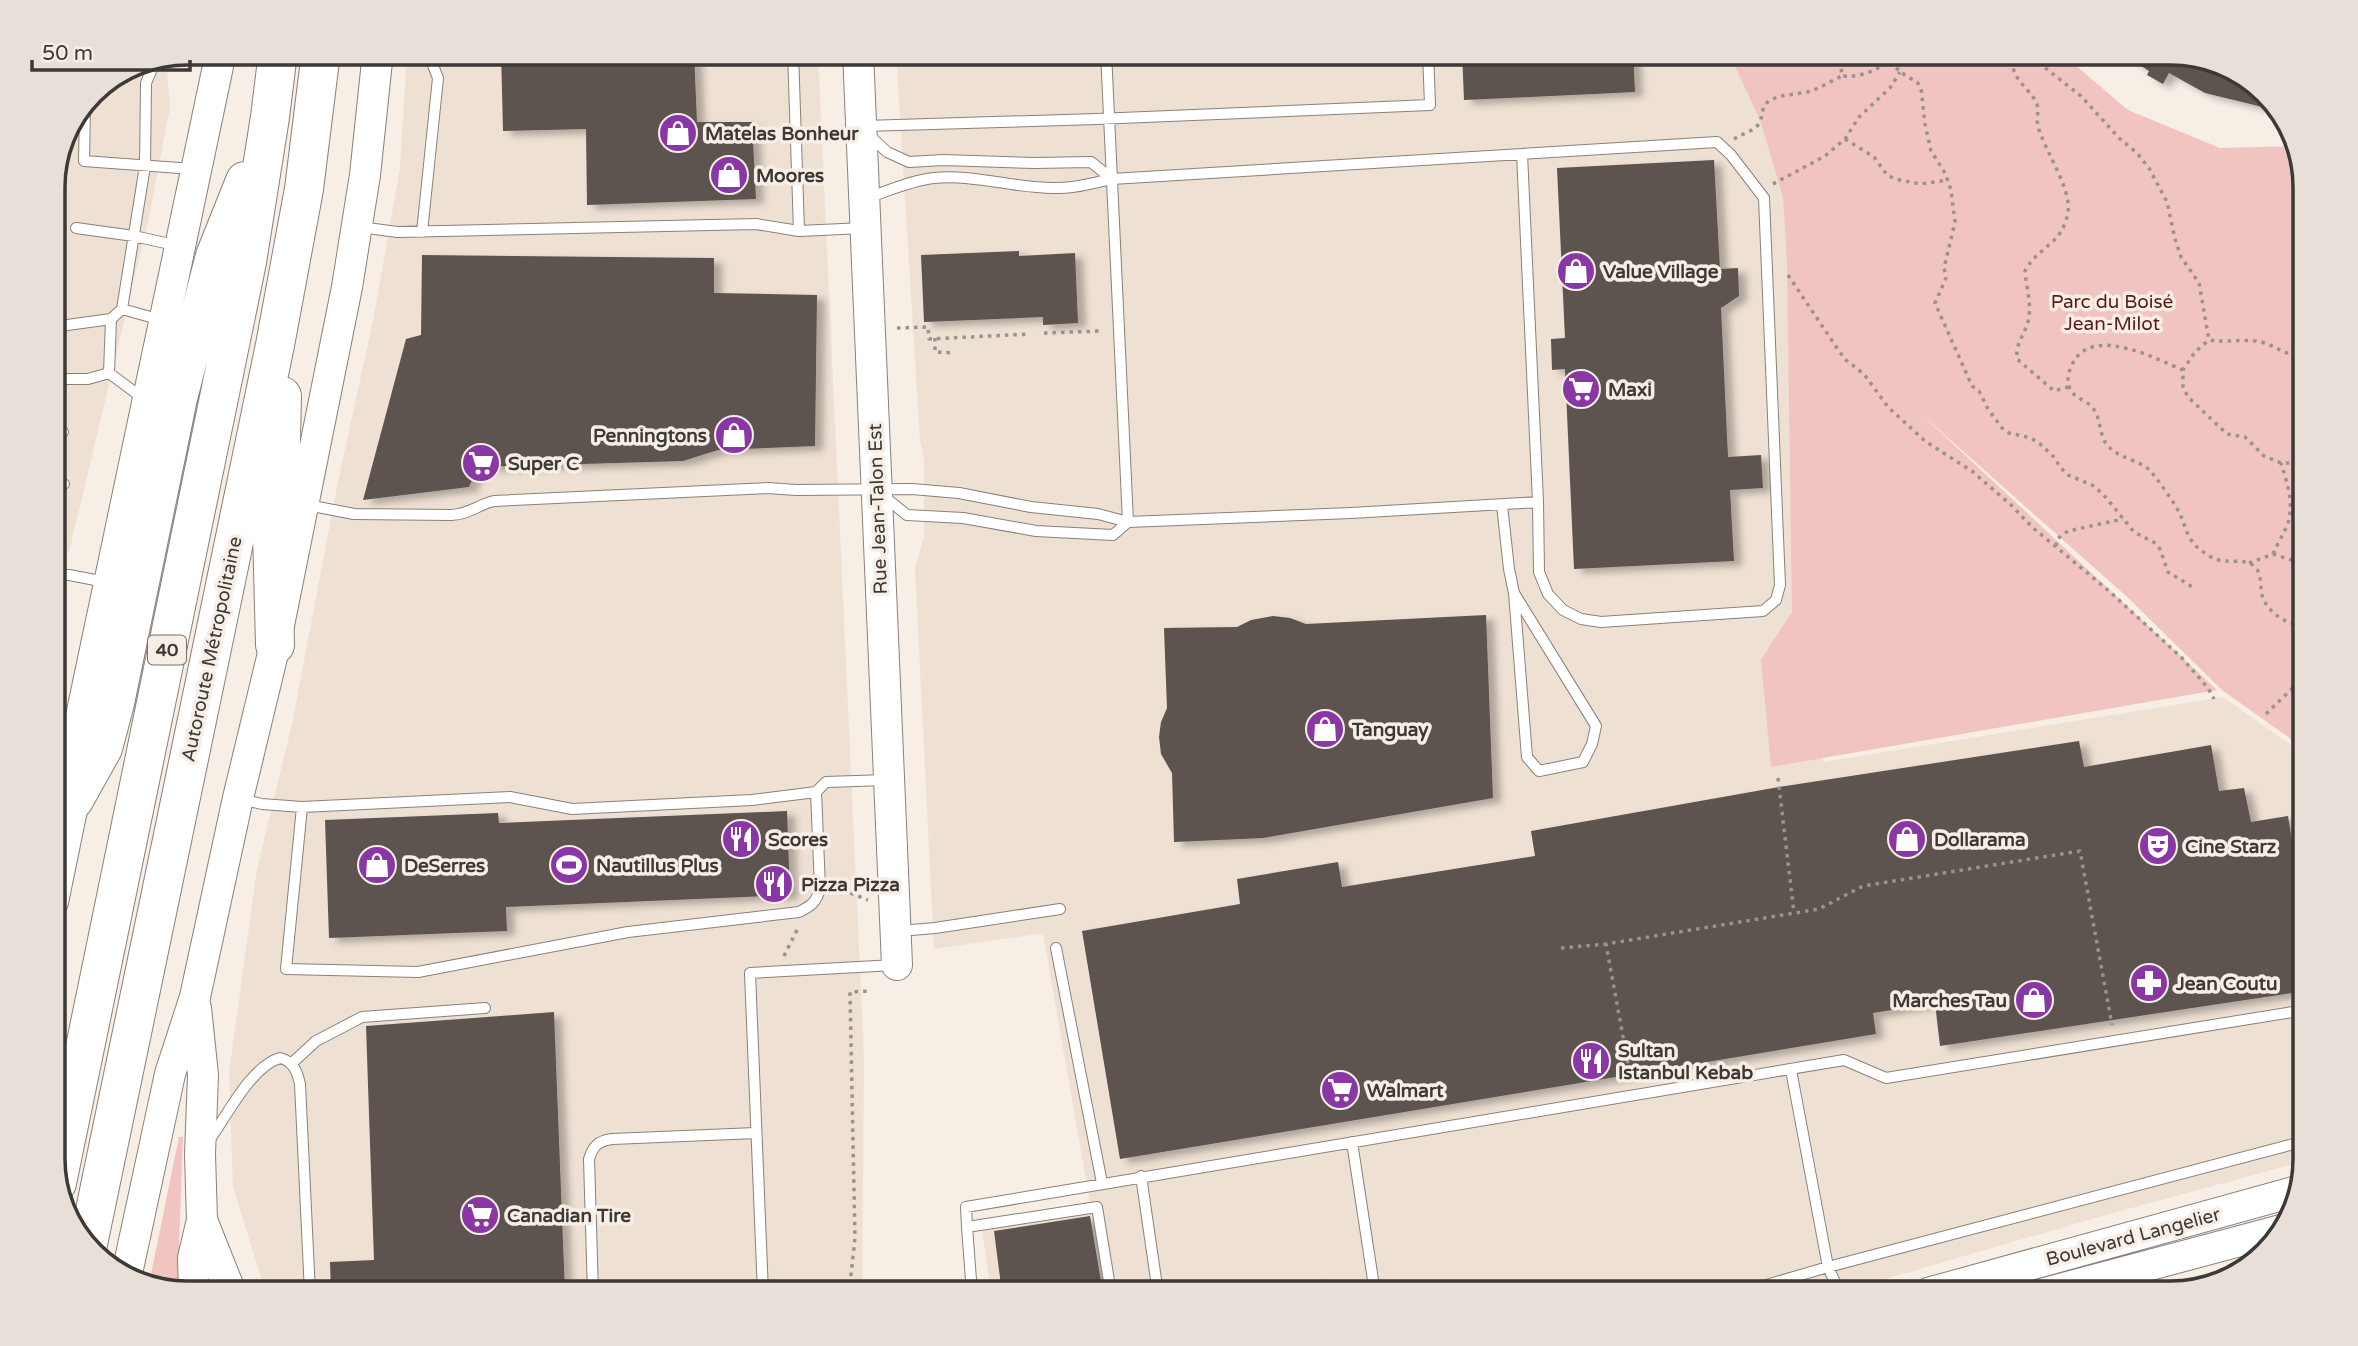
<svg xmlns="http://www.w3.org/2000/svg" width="2358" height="1346" viewBox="0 0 2358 1346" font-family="'Varela Round',sans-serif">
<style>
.built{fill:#eee0d3}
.green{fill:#f1c4c1}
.building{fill:#5d534f;filter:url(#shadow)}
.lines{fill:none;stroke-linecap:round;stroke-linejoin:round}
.service-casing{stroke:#89817a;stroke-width:12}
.secondary-casing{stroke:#89817a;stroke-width:32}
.motorway-casing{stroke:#89817a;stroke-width:40}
.path{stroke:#99928d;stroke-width:3.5;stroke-dasharray:3.5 5;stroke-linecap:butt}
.service{stroke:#fff;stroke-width:10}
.secondary{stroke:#fff;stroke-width:30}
.motorway{stroke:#fff;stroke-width:38}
.labels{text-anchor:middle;stroke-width:7;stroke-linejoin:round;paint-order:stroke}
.shield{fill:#f7eee6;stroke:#756f6b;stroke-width:2}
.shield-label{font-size:18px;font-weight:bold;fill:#3d3936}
.poi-label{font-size:19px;font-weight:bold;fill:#3d3936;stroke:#f7eee6;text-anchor:start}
.park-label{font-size:19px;fill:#5d1a1d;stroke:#f7eee6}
.street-label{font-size:19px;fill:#3d3936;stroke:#f7eee6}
.rim{fill:none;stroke:#3d3936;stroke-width:3.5}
</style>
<defs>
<filter id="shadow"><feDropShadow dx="8" dy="4.5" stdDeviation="3.5" flood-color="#0004"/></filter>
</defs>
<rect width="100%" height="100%" fill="#f7eee6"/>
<path class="built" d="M 407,53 L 818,53 L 864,1058 L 862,1293 L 268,1293 L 263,1284 L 233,1187 L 229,1073 L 257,869 L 292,724 L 338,482 L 374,316 L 400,168 Z
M 896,53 L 1729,53 L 1761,123 L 1783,198 L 1823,762 L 2223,697 L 2305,755 L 2305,1161 L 2106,1215 L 1836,1293 L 1327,1293 L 1325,1279 L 1250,1293 L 991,1293 L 981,1222 L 1090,1203 L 1043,933 L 934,949 L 915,568 L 924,536 L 924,460 L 920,440 Z
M 166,57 L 170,107 L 149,217 L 69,552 L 53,552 L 53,178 L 92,91 L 136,63 Z
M 2253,1261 L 2239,1275 L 2172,1293 L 2131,1293 Z"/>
<path class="green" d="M 1729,53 L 2061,53 L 2128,110 L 2220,148 L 2294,146 L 2305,178 L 2305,749 L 2222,690 L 2125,595 L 1920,413 L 2217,690 L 1771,767 L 1761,660 L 1792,612 L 1787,263 L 1783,198 L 1761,123 Z
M 179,1137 L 183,1137 L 179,1244 L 181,1292 L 149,1284 Z"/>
<path class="building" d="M 501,52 L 694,52 L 697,122 L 752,122 L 756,199 L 587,205 L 586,129 L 503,131 Z
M 1462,52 L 1633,52 L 1635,92 L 1464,100 Z
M 2120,52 L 2172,52 L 2238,70 L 2283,112 L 2205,93 L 2169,73 L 2163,84 L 2147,75 L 2149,71 Z
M 1714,160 L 1720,269 L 1738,268 L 1739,296 L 1721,308 L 1728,457 L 1761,455 L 1763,488 L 1730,490 L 1734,561 L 1574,569 L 1565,369 L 1552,370 L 1551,339 L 1565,338 L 1557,168 Z
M 1019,251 L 1019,256 L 1075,253 L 1078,323 L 1043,325 L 1043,317 L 924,322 L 921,255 Z
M 422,255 L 714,258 L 714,293 L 817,295 L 815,446 L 718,450 L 683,461 L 478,467 L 469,487 L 363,500 L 406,339 L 421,335 Z
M 1486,615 L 1493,798 L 1263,838 L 1174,842 L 1172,773 L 1161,754 L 1159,737 L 1161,722 L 1167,708 L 1164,628 L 1237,627 L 1251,620 L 1273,616 L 1290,618 L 1306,624 Z
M 2079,741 L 2084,767 L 2211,745 L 2219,791 L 2244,788 L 2251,822 L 2288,816 L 2305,923 L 2305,991 L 1940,1046 L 1935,1003 L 1873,1013 L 1876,1034 L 1120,1159 L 1082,931 L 1240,904 L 1237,879 L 1338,862 L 1342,887 L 1535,856 L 1531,831 L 1779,787 Z
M 787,811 L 790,895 L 506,907 L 507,931 L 329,938 L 325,820 L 498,813 L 499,823 Z
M 554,1012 L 565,1293 L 331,1293 L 330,1262 L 374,1260 L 366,1026 Z
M 1090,1216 L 1103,1293 L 1002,1293 L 994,1231 Z"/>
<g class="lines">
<defs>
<path id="service" d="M 793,52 L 799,231
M 1106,52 L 1128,522
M 156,59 L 146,83 L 145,166 L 122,309 L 161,320
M 85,106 L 84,161 L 193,169
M 864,126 L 1097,119 L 1430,105 L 1428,52
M 868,134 L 887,152 L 909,162 L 943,160 L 1035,163 L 1091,162 L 1112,179
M 867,198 C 888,191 912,180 934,178 C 975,174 1013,188 1053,188 C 1073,189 1092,183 1112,179 L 1717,142 L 1731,155 L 1764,198 L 1780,585 L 1776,600 L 1763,611 L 1601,622 L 1581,619 L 1563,610 L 1548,594 L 1539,572 L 1538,502 L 1522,154
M 360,227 L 397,232 L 756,224 L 799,231 L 864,228
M 76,228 L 134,236 L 179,246
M 422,232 L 438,78 L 432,63 L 433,52
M 122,309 L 111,319 L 109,373 L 144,399
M 53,327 L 111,319
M 53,379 L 88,379 L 109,373
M 53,432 L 63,432
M 53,484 L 64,484
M 881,494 L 907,515 L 963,518 L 1036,531 L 1113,535 L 1128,522
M 307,505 L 354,514 L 451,515 C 470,514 477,505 494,501 L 768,488 L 796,490 L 912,489 L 959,493 L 1031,507 L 1098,514 L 1128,522 L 1351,513 L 1538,502
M 1502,505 L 1509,569 L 1514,593 L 1527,757 L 1539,771 L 1583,762 L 1592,744 L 1596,726 L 1514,593
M 53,575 L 69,575 L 106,582
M 240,799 L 262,804 L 302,807 L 510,797 L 572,809 L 752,800 L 816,792 L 826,782 L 886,780
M 302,807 L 286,969 L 418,972 L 628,932 L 799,912 C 811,906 817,902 820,888 L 816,792
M 899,931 L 935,928 L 1060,909
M 1056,948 L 1102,1183
M 291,1064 L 316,1041 L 362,1017 L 485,1008
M 1791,1070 L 1828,1267 L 1840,1293
M 208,1142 C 226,1118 250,1067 280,1058 C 293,1061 297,1071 300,1084 L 310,1293
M 1352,1142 L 1375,1293
M 1141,1176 L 1158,1293
M 967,1227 L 966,1207 L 1844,1060 L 1886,1078 L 2305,1010
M 593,1293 L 589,1159 C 593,1146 598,1141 612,1139 L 756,1133
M 763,1293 L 750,973 L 895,965
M 972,1293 L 967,1227 L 1097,1207 L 1111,1293
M 1739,1293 L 1828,1267 L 2305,1141"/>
<path id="secondary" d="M 858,52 L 897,965
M 53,902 L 74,800 L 76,740 L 221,52
M 202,1220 L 231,1293
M 126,1278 L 170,1074 L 195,997 L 238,798 L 275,645 L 347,287 L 365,175 L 378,52
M 194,1293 L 193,1258 L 202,1220 L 200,1154 L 203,1075 L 196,1008
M 1928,1293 L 2297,1191
M 2045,1293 L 2285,1229"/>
<path id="motorway" d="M 275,645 L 272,531 L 280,483 L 282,396
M 74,800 L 103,748 L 115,703 L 178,398 L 215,256 L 245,181
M 57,1183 L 247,262 L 270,117 L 278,52
M 88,1244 L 275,345 L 304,189 L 321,52"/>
</defs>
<use href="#service" class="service-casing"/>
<use href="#secondary" class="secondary-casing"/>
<use href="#motorway" class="motorway-casing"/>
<path class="path" d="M 1839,52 L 1842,76 C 1865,78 1883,67 1899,52
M 1890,52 L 1894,65 L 1900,72 L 1917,82 L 1921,88 L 1925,124 L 1931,151 L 1945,173 L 1951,190 L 1955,222 L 1944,268 L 1946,278 L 1935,303 L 1972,386 L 1979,391 L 1988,409 L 2002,428 L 2009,433 L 2031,438 L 2040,444 L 2055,458 L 2060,467 L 2068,475 L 2092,485 L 2103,494 L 2134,532 L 2155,543 L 2160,549 L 2168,572 L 2194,588
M 2016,52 C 2004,76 2030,87 2037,104 C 2039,111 2036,119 2038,126 C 2044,150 2072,189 2068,212 C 2062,246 2039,245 2025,271 C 2026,286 2031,301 2029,317 C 2027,332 2015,342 2017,359 L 2054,391 L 2068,387
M 2025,52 L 2081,96 L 2119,138 L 2137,153 L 2149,168 L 2167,202 L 2175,239 L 2181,257 L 2199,283 L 2209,340
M 1734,139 C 1741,134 1752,132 1758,125 C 1764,117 1760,107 1769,101 C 1781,94 1794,95 1807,92 C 1819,89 1831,81 1842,76
M 1845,139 L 1874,157 L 1887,175 L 1895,179 L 1920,184 L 1948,180
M 1773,184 L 1825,156 L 1845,139 L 1859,117 L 1890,88 L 1900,72
M 1788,275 L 1839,351 L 1846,360 L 1864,374 L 1888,407 L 1925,441 L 1973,472 L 2011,505 L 2032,527 L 2109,591 L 2182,658 L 2208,688 L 2214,699
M 897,328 L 928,327 L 929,339 L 1030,334
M 1044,333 L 1102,331
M 935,338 L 935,352 L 955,353
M 2305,353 C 2285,359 2275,343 2256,341 C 2240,339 2225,343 2209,340 L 2195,352 L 2183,370 L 2183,387 L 2188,397 L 2227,434 L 2245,437 L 2264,456 L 2281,463 L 2295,463 L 2305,471
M 2183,370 C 2156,359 2095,326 2074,361 C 2070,368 2066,378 2069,386 C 2072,398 2085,399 2092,407 C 2102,418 2098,435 2108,446 C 2119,459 2143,460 2153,474 C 2162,486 2173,500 2180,514 C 2185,525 2187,538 2197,547 C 2204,553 2215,561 2225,561 C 2235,562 2247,559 2255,567 C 2263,575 2259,588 2263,598 C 2269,614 2289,626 2305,625
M 2056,546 L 2057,539 L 2068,531 L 2123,519
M 2273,554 C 2277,544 2284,534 2288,523 C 2294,503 2287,482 2281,463
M 2249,563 L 2273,554 L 2301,563 L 2305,571
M 2305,578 L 2305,590
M 2292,689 L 2305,698
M 2266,714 L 2305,676
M 2295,739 L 2305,731
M 1778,778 L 1794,913
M 834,889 L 843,890 L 868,900
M 1561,948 L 1606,944
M 784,956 L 798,928
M 1631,1080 L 1606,944 L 1819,909 L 1863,886 L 2080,851 L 2112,1025
M 849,1293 L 855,1238 L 850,992 L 870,991"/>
<use href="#service" class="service"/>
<use href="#secondary" class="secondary"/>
<use href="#motorway" class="motorway"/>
</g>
<defs>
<symbol id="shop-disc" viewBox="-11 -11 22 22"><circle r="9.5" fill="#8a37a6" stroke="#f7eee6"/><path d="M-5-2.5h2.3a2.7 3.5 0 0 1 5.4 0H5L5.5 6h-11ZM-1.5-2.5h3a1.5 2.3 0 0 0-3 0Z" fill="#fff"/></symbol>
<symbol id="supermarket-disc" viewBox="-11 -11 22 22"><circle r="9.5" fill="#8a37a6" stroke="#f7eee6"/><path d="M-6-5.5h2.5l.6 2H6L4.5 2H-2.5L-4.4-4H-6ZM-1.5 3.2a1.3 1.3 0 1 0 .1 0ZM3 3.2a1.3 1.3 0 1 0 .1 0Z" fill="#fff"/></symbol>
<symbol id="restaurant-disc" viewBox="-11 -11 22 22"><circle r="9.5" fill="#8a37a6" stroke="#f7eee6"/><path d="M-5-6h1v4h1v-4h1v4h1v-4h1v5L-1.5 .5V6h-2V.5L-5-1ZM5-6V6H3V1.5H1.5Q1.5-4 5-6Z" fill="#fff"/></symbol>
<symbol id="theatre-disc" viewBox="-11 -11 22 22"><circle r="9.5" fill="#8a37a6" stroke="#f7eee6"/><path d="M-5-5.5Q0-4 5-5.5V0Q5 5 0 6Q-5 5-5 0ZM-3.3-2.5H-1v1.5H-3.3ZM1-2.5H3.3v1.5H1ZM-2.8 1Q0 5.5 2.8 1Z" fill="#fff"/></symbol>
<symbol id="stadium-disc" viewBox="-11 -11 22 22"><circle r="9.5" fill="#8a37a6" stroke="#f7eee6"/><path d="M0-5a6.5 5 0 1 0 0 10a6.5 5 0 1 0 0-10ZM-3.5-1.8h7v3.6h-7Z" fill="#fff"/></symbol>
<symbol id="pharmacy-disc" viewBox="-11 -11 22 22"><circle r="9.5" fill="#8a37a6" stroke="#f7eee6"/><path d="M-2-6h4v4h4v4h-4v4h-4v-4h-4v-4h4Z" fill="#fff"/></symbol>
</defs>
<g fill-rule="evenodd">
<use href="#shop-disc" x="656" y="111" width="44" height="44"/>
<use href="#shop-disc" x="707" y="153" width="44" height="44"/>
<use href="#shop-disc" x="1554" y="249" width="44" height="44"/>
<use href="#supermarket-disc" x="1559" y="367" width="44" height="44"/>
<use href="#shop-disc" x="712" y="413" width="44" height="44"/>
<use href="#supermarket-disc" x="459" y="441" width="44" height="44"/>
<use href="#shop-disc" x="1303" y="707" width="44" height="44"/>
<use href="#restaurant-disc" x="719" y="817" width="44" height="44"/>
<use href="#shop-disc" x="1885" y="817" width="44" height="44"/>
<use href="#theatre-disc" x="2136" y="824" width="44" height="44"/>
<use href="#shop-disc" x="355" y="843" width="44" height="44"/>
<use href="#stadium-disc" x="547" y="843" width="44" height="44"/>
<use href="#restaurant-disc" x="752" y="862" width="44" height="44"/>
<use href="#pharmacy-disc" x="2127" y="961" width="44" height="44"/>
<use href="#shop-disc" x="2012" y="978" width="44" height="44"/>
<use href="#restaurant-disc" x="1569" y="1039" width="44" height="44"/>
<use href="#supermarket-disc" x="1318" y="1068" width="44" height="44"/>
<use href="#supermarket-disc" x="458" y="1193" width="44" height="44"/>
</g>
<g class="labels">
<rect class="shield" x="148" y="635.5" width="38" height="29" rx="5"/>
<g class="shield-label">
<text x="167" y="656">40</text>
</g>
<g class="poi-label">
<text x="705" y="140">Matelas Bonheur</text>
<text x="756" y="182">Moores</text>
<text x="1603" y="278">Value Village</text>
<text x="1608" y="396">Maxi</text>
<text x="707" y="442" text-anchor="end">Penningtons</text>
<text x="508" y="470">Super C</text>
<text x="1352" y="736">Tanguay</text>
<text x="768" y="846">Scores</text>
<text x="1934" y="846">Dollarama</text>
<text x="2185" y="853">Cine Starz</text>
<text x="404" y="872">DeSerres</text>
<text x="596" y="872">Nautillus Plus</text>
<text x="801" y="891">Pizza Pizza</text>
<text x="2176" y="990">Jean Coutu</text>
<text x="2007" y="1007" text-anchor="end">Marches Tau</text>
<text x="1618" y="1057">Sultan<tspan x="1618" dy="22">Istanbul Kebab</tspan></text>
<text x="1367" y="1097">Walmart</text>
<text x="507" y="1222">Canadian Tire</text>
</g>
<g class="park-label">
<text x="2112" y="308">Parc du Boisé<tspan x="2112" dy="22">Jean-Milot</tspan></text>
</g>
<g class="street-label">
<text transform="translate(877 509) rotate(-92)" y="7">Rue Jean-Talon Est</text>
<text transform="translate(211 649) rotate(-78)" y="7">Autoroute Métropolitaine</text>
<text transform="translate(2133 1236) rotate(-15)" y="7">Boulevard Langelier</text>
</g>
</g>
<path d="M0 0H2358V1346H0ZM187 65H2171A122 122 0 0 1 2293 187V1159A122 122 0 0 1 2171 1281H187A122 122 0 0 1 65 1159V187A122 122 0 0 1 187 65Z" fill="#e8e0d8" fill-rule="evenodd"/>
<path class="rim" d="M187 65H2171A122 122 0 0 1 2293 187V1159A122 122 0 0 1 2171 1281H187A122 122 0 0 1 65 1159V187A122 122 0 0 1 187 65Z"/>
<path d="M32 60v10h158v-10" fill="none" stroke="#3d3936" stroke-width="3.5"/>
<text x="42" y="60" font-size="21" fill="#3d3936" stroke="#f7eee6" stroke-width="5" paint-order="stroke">50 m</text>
</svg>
